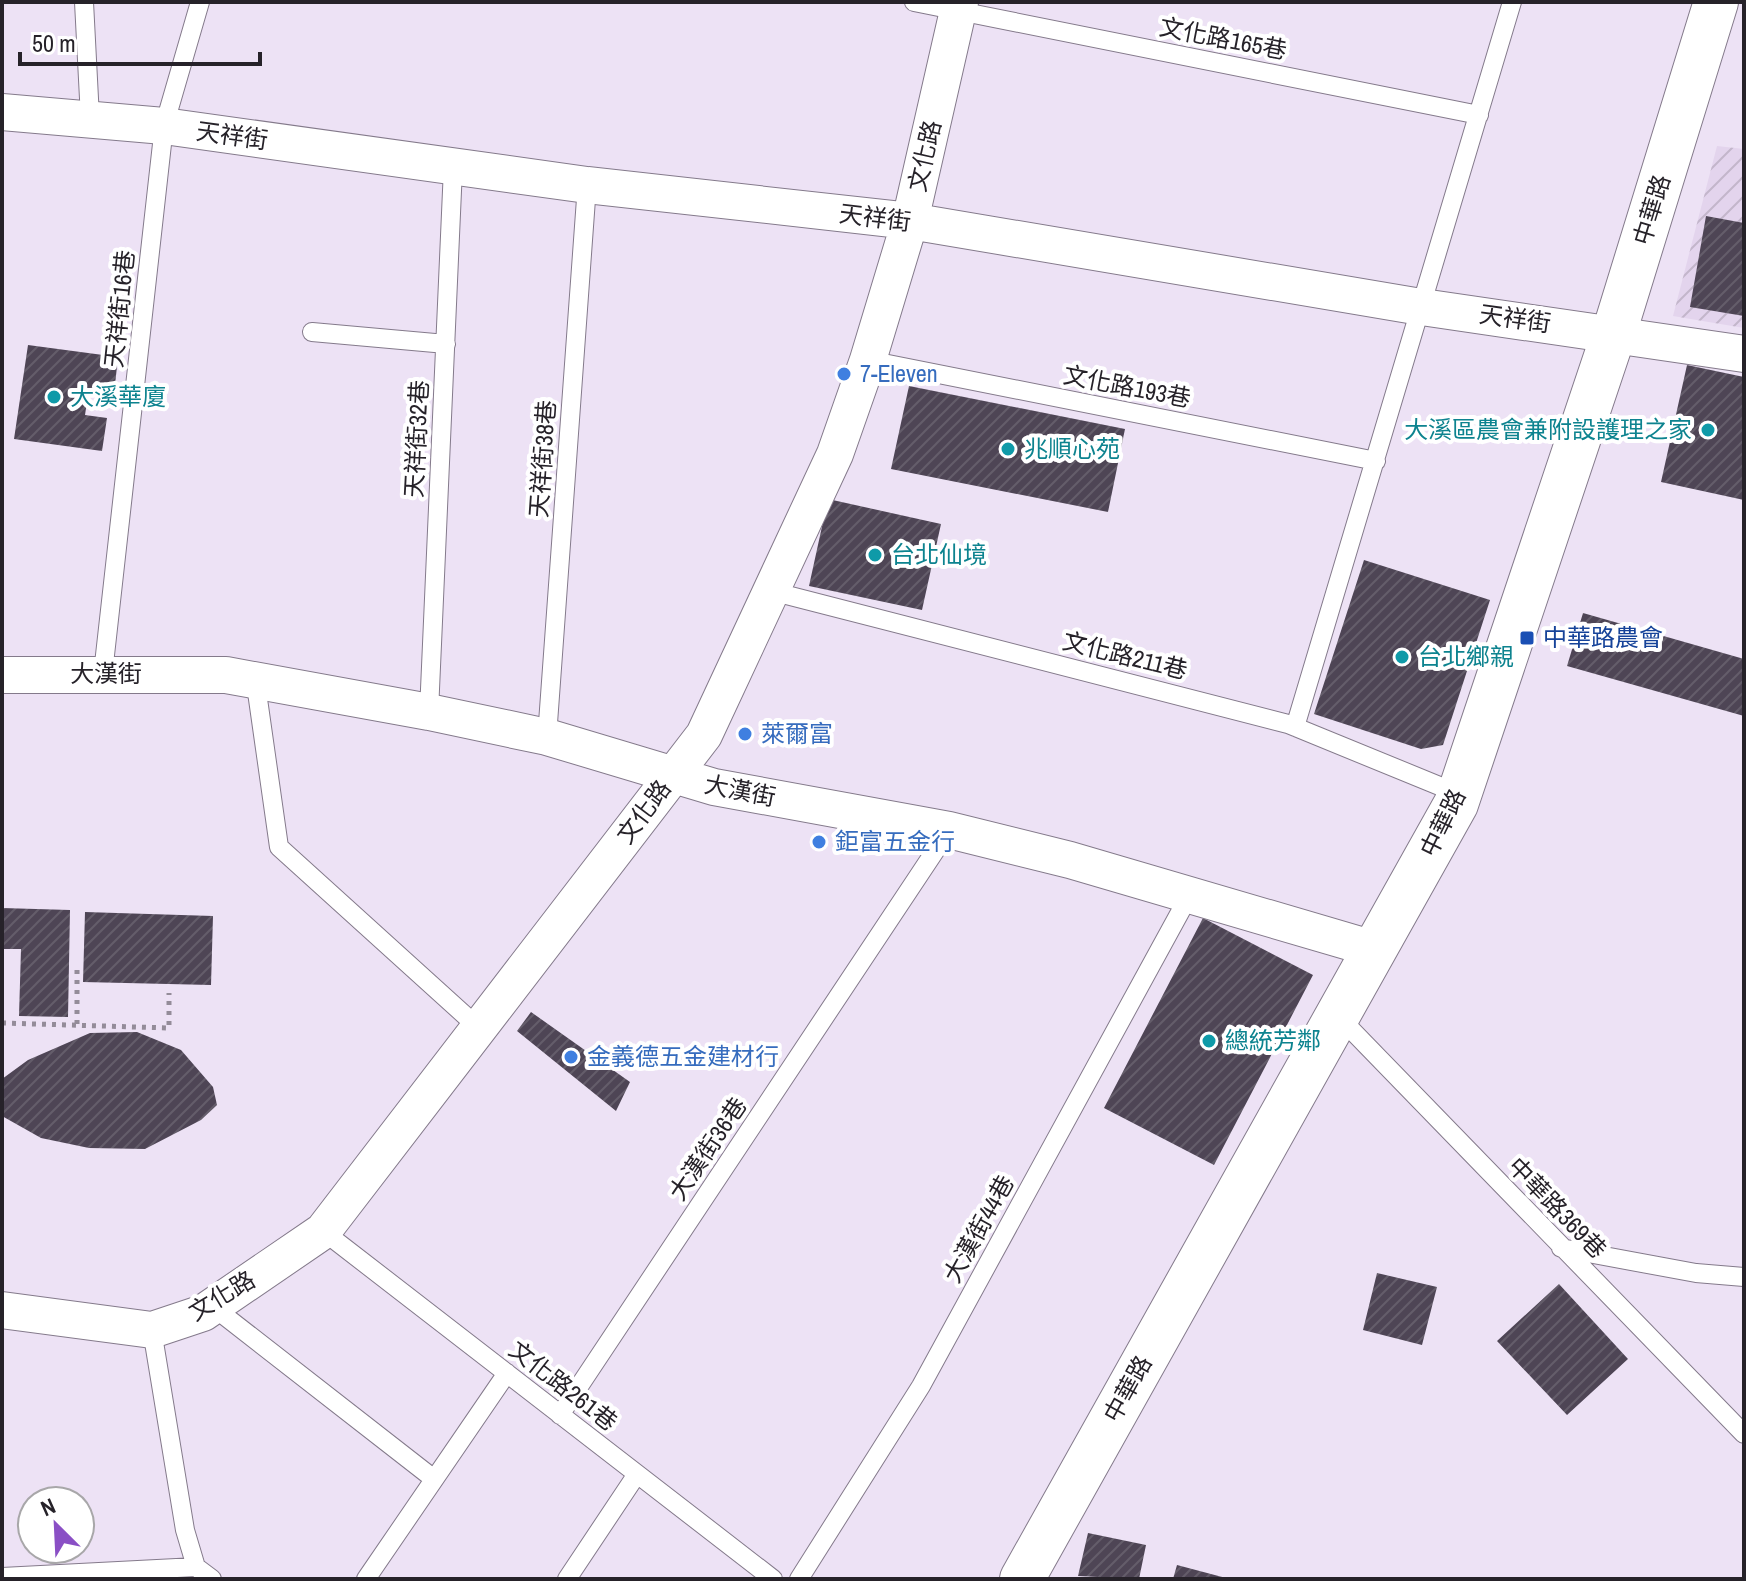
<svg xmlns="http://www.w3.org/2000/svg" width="1746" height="1581" viewBox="0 0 1746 1581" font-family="'Archivo Narrow','Noto Sans TC',sans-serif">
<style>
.industrial{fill:url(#industrial-furrows)}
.building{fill:url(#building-hatch)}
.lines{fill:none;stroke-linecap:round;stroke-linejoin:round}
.service-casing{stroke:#847a8b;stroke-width:20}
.minor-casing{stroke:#847a8b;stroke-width:38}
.tertiary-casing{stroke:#847a8b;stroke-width:46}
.path{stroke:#948c99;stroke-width:5;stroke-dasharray:4 6;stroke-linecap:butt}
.service{stroke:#fff;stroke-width:18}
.minor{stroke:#fff;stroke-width:36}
.tertiary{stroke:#fff;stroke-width:44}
.shop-dot{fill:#3f7fe0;stroke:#fff;stroke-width:3}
.culture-dot{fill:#0f9aa8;stroke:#fff;stroke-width:3}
.transit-dot{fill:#1a4fb4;stroke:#fff;stroke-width:3}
.labels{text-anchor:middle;stroke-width:8;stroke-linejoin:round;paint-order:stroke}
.street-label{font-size:24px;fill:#262229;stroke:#fff}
.shop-label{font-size:24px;fill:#366cbe;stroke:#fff;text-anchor:start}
.culture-label{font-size:24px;fill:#0d838f;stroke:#fff;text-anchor:start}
.transit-label{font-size:24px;fill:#164399;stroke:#fff;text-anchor:start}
</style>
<defs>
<pattern id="industrial-furrows" width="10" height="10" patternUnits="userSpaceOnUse" patternTransform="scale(2)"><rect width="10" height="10" fill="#e3d4ed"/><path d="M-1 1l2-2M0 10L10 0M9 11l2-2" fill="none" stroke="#c3b6cb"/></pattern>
<pattern id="building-hatch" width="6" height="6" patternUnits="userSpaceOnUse" patternTransform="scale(2)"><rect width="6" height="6" fill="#4e4555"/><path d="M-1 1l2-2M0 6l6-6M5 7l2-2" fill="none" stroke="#645d6a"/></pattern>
</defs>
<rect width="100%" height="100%" fill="#ede2f5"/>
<path class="industrial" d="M 1717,146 L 1744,149 L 1744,328 L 1673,316 Z"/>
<path class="building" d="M 1706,216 L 1744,223 L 1744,316 L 1690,307 Z
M 28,345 L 118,357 L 115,385 L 108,398 L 88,395 L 85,415 L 107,418 L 102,451 L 14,439 Z
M 1687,365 L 1744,377 L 1744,500 L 1661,482 Z
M 909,386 L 1125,429 L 1108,512 L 891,469 Z
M 828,499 L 941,524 L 922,610 L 809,586 Z
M 1364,560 L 1490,600 L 1443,745 L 1421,749 L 1314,714 Z
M 1583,613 L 1744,659 L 1744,716 L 1567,666 Z
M 2,908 L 70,910 L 68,1017 L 19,1016 L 21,949 L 2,949 Z
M 85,912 L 213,916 L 211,985 L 83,982 Z
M 1203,918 L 1313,975 L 1214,1165 L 1104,1108 Z
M 531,1012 L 630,1082 L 616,1111 L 517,1031 Z
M 137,1032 L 181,1050 L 213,1087 L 217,1105 L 201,1120 L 145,1149 L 89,1148 L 41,1138 L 2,1116 L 2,1079 L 28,1060 L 90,1033 Z
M 1377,1273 L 1437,1287 L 1422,1345 L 1363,1330 Z
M 1559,1284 L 1628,1359 L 1567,1415 L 1497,1341 Z
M 1088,1533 L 1146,1545 L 1139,1579 L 1078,1576 Z
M 1177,1565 L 1226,1578 L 1226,1579 L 1173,1579 Z"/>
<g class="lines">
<defs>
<path id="service" d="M 84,2 L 90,118
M 914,2 L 1479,115
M 312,332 L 446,344
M 868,360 L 1376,461
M 771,591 L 1288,724 L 1459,794
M 103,673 L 164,126 L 200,2
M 255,678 L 279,847 L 480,1029
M 429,712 L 453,168
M 1295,727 L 1512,2
M 547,737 L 587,185
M 1337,1015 L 1744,1434
M 323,1231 L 773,1579
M 1561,1248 L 1696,1273 L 1744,1277
M 212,1306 L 434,1479
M 152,1330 L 185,1530 L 196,1567 L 212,1579
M 560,1415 L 949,830
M 2,1577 L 196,1567
M 366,1579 L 507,1373
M 567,1579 L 637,1474
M 799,1579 L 921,1386 L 1190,894"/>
<path id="minor" d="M 2,112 L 164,126 L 587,185 L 910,221 L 1415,306 L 1744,354
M 2,675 L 226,675 L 429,712 L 547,737 L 714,787 L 949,830 L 1070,860 L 1377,950
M 2,1310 L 152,1330 L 203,1313 L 323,1231 L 704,735 L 835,454 L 868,360 L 910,221 L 960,2"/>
<path id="tertiary" d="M 1022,1579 L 1456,804 L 1614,333 L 1716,2"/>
</defs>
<use href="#service" class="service-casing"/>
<use href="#minor" class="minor-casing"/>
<use href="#tertiary" class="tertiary-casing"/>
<path class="path" d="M 2,1023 L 169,1028 L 169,993
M 77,1024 L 77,968"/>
<use href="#service" class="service"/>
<use href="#minor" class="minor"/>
<use href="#tertiary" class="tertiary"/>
</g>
<g class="shop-dot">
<circle cx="844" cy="374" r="8"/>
<circle cx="745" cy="734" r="8"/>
<circle cx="819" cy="842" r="8"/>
<circle cx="571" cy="1057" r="8"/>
</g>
<g class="culture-dot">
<circle cx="54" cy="397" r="8"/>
<circle cx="1708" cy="430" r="8"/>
<circle cx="1008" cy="449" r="8"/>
<circle cx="875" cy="555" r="8"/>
<circle cx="1402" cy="657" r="8"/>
<circle cx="1209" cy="1041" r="8"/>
</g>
<rect class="transit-dot" x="1519" y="630" width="16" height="16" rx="4"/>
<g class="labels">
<g class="street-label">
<text transform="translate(1223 39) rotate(11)" y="8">文化路165巷</text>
<text transform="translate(232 136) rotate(8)" y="8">天祥街</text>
<text transform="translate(925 156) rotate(-77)" y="8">文化路</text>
<text transform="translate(1652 210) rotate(-73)" y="8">中華路</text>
<text transform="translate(875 218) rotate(7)" y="8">天祥街</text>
<text transform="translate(120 309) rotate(-84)" y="8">天祥街16巷</text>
<text transform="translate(1515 319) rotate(8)" y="8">天祥街</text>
<text transform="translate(1127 387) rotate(11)" y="8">文化路193巷</text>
<text transform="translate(417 439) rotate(-87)" y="8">天祥街32巷</text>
<text transform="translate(543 459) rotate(-86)" y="8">天祥街38巷</text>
<text transform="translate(1125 656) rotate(14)" y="8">文化路211巷</text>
<text x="106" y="682">大漢街</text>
<text transform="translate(740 791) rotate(11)" y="8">大漢街</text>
<text transform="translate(644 812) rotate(-53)" y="8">文化路</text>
<text transform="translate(1443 823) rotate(-64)" y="8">中華路</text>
<text transform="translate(708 1149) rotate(-56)" y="8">大漢街36巷</text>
<text transform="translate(1557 1208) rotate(46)" y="8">中華路369巷</text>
<text transform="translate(979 1229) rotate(-61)" y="8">大漢街44巷</text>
<text transform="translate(222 1296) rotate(-31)" y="8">文化路</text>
<text transform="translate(563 1386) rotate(38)" y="8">文化路261巷</text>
<text transform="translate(1128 1389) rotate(-61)" y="8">中華路</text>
</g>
<g class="shop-label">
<text x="860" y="382">7-Eleven</text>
<text x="761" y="742">萊爾富</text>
<text x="835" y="850">鉅富五金行</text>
<text x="587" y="1065">金義德五金建材行</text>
</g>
<g class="culture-label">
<text x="70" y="405">大溪華廈</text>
<text x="1692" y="438" text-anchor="end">大溪區農會兼附設護理之家</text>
<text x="1024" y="457">兆順心苑</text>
<text x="891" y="563">台北仙境</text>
<text x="1418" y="665">台北鄉親</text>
<text x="1225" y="1049">總統芳鄰</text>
</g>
<g class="transit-label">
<text x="1543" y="646">中華路農會</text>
</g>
</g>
<rect width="1746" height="1581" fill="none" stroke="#262229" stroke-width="8"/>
<g transform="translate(56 1525) rotate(336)"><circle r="38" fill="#ffffff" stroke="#a8a7a9" stroke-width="2"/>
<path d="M0-6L14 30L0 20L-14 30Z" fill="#8a4fc5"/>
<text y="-12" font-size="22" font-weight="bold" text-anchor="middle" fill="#262229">N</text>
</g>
<path d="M20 52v12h240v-12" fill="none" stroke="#262229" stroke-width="4"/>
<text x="32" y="52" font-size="24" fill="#262229" stroke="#ffffff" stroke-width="6" paint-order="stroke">50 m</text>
</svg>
